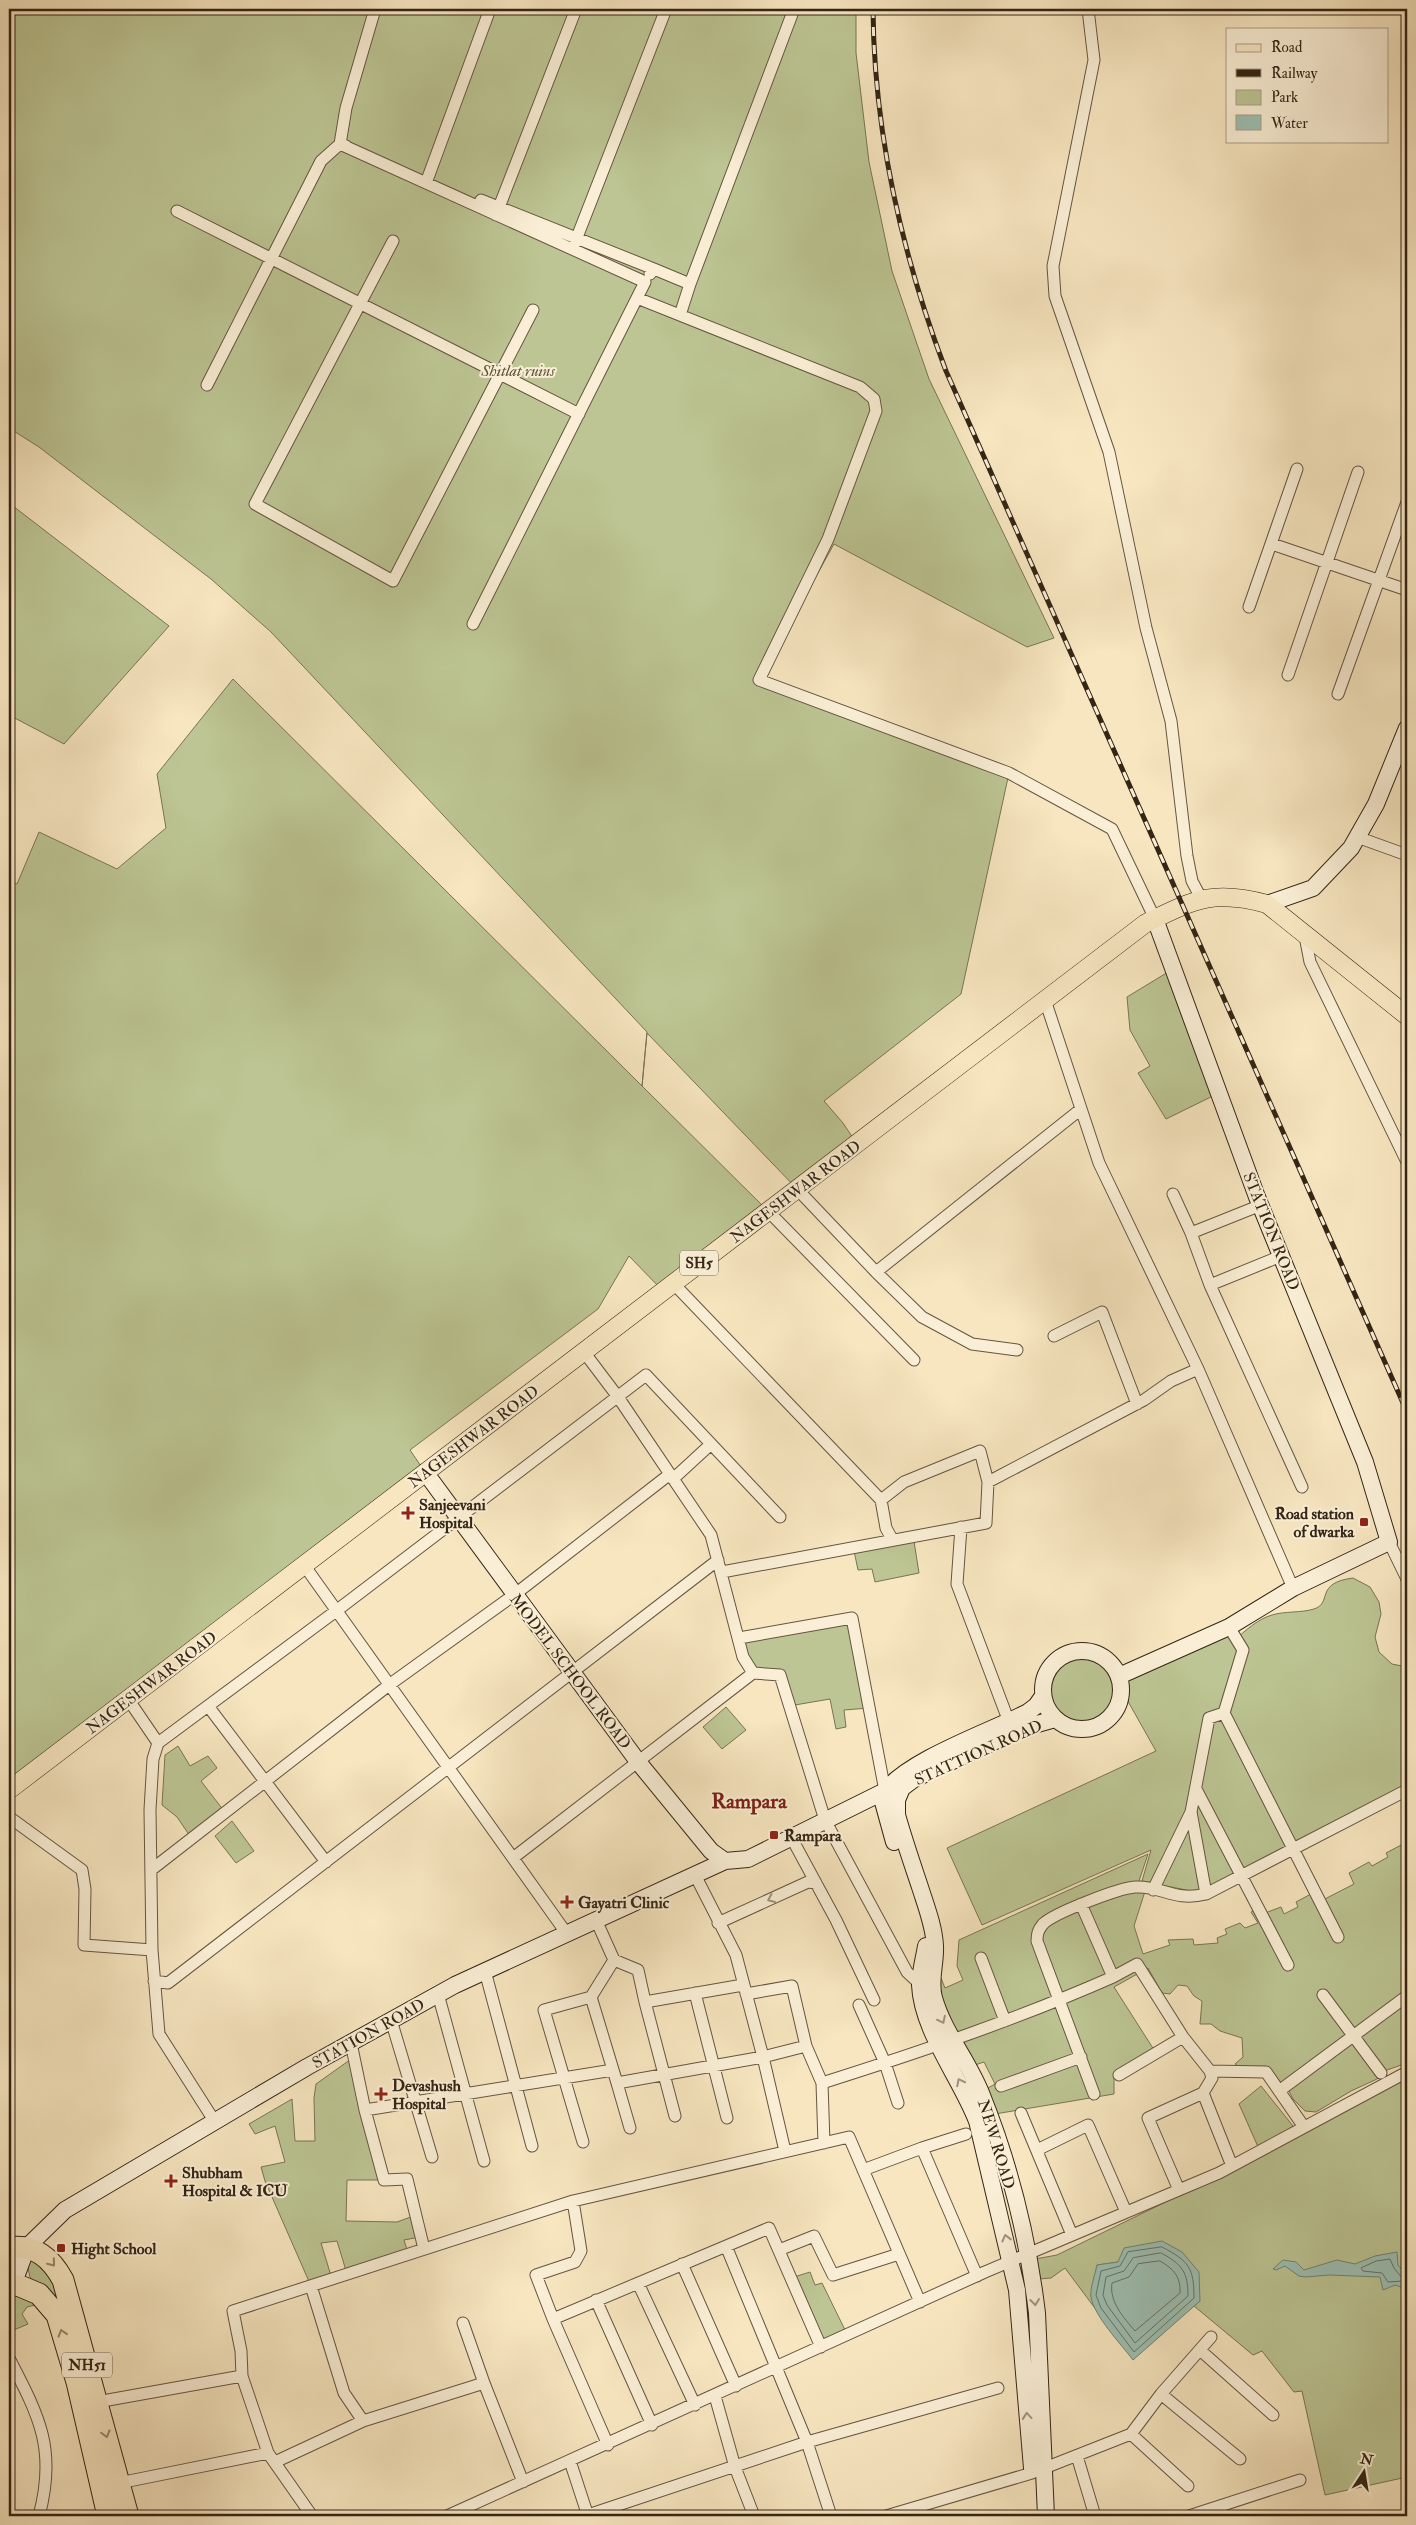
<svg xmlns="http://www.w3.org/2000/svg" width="1416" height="2525" viewBox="0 0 1416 2525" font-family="'IM FELL Double Pica',serif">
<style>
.green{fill:#bcc593;stroke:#787554}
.water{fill:#9dc0b3;stroke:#738274}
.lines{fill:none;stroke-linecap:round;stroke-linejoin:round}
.shore{stroke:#687264;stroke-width:1}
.street-casing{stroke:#655540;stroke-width:13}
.secondary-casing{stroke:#342515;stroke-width:18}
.primary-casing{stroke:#342515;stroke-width:19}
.highway-casing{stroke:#342515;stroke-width:23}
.street{stroke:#faefd6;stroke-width:11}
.secondary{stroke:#faefd6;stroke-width:16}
.primary{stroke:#f7e6c0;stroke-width:18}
.highway{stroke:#f7e6c0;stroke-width:21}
.rail-casing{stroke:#342515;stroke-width:5}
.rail{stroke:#faefd6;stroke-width:3;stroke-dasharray:9;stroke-linecap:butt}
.oneway{stroke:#a1947f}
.oneway2{stroke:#96866a}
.poi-dot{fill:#8f2418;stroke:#faefd6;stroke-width:2}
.labels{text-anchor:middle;stroke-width:4;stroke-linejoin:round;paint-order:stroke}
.shield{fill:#faefd6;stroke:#6f624f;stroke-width:1}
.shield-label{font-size:15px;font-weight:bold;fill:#342515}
.park-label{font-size:16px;font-style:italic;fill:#5d553b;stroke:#faefd6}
.street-label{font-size:16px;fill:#342515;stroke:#faefd6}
.poi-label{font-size:16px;font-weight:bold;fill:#342515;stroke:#faefd6;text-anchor:start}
.district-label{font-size:21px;font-weight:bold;fill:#7a1f14;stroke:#faefd6}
</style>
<rect width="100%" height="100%" fill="#f7e6c0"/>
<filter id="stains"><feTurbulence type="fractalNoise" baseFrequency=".004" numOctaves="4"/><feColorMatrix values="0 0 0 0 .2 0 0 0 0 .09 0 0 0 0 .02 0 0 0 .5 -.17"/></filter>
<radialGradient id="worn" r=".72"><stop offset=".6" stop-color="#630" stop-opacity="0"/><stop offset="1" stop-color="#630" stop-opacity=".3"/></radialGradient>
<path class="green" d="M 9,9 L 856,9 L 856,53 L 869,162 L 892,271 L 929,379 L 1054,638 L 1027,647 L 834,544 L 759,679 L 1009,773 L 961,994 L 824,1101 L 843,1123 L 857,1144 L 797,1189 L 647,1033 L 642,1086 L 768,1211 L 663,1291 L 629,1256 L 598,1309 L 410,1450 L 425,1472 L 9,1790 L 9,880 L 17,884 L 39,832 L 117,869 L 166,828 L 157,774 L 233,679 L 642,1086 L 647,1032 L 271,632 L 211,579 L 39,447 L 9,428 Z
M 9,503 L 169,626 L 64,744 L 9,715 Z
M 1173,969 L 1219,1093 L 1166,1119 L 1138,1073 L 1150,1066 L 1130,1030 L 1127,997 Z
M 913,1535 L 919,1573 L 875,1582 L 872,1569 L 858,1570 L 853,1546 Z
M 1353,1578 L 1370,1587 L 1379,1602 L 1381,1614 L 1375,1637 L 1379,1652 L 1392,1664 L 1407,1667 L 1407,1790 L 1206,1894 L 1142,1881 L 1151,1850 L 982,1925 L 947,1848 L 1156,1751 L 1121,1689 L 1119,1676 L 1229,1627 L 1236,1639 C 1246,1630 1258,1619 1272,1615 C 1285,1611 1301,1613 1314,1609 C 1333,1603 1314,1583 1353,1578 Z
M 852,1618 L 869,1708 L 844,1710 L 846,1727 L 836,1729 L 830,1699 L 789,1706 L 780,1675 L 753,1673 L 739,1638 Z
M1051 1690a32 32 0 1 1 64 0a32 32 0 1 1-64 0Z
M 726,1707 L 746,1730 L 722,1749 L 703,1727 Z
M 178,1746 L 190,1766 L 208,1756 L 217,1768 L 201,1781 L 224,1811 L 190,1836 L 177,1817 L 162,1805 L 165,1755 Z
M 232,1821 L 254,1851 L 236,1863 L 215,1836 Z
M 1407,1842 L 1407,2063 L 1387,2070 L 1377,2079 L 1351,2091 L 1316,2112 L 1305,2111 L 1293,2099 L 1286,2085 L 1280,2082 L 1272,2071 L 1241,2068 L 1235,2064 L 1243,2057 L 1242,2038 L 1220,2031 L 1211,2024 L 1200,2024 L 1202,2001 L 1194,1996 L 1187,1986 L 1178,1985 L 1170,1994 L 1162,1993 L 1148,1968 L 1114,1987 L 1156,2053 L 1114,2076 L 1114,2094 L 995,2114 L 988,2098 L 988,2088 L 995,2084 L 984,2062 L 972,2066 L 931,1976 L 941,1978 L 945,1988 L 963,1980 L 957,1966 L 959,1940 L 1148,1854 L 1138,1884 L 1146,1888 L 1134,1926 L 1143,1954 L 1170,1945 L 1168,1940 L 1193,1939 L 1194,1945 L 1218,1943 L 1217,1938 L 1227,1934 L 1225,1929 L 1240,1923 L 1245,1928 L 1258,1923 L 1251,1912 L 1262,1907 L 1265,1913 L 1281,1907 L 1284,1914 L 1298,1907 L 1296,1902 L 1311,1894 L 1321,1901 L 1354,1884 L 1349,1873 L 1369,1862 L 1372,1866 L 1388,1857 L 1386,1853 Z
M 354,2057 L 384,2180 L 347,2180 L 346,2221 L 397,2222 L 416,2215 L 420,2237 L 404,2240 L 408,2253 L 347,2274 L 337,2241 L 321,2243 L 332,2279 L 311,2286 L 265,2181 L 261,2167 L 285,2162 L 275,2126 L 255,2134 L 249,2124 L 292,2099 L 295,2141 L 315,2141 L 314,2098 L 316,2084 Z
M 1407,2072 L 1407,2477 L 1325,2495 L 1302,2391 L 1294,2392 L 1262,2351 L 1253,2355 L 1194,2306 L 1200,2301 L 1118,2262 L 1097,2265 L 1091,2296 L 1097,2311 L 1065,2268 L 1051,2278 L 1039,2279 L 1035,2259 L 1057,2255 L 1266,2153 Z
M 1261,2086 L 1293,2126 L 1259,2149 L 1239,2104 Z
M 30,2259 L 49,2265 L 79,2363 L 30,2277 L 27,2264 Z
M 810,2272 L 815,2285 L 822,2283 L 847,2334 L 821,2347 L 791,2278 Z
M 9,2290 L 23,2293 L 35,2305 L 27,2307 L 22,2314 L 28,2324 L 9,2332 Z"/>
<path class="water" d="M 1162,2241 L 1182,2252 L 1199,2272 L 1200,2301 L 1133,2360 C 1121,2344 1094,2316 1091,2297 C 1090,2287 1095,2275 1097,2265 L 1118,2262 L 1124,2248 Z
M 1397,2252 L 1398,2265 L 1406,2274 L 1407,2266 L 1407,2289 L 1395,2285 L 1383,2290 L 1380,2277 L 1329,2275 L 1306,2277 L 1299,2276 L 1285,2266 L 1276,2270 L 1273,2269 L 1283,2260 L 1296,2262 L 1304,2270 L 1337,2260 L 1355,2264 L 1375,2256 Z"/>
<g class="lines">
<path class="shore" d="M 1162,2247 C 1189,2261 1194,2268 1194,2298 L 1134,2352 L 1101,2308 L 1096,2295 L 1101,2271 L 1120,2266 L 1128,2252 Z
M 1161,2253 C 1182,2264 1188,2272 1188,2296 L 1135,2343 L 1107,2305 L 1103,2295 L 1106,2277 L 1124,2271 L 1133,2258 Z
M 1160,2261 C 1174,2269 1181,2277 1180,2293 L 1135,2331 C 1124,2318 1109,2302 1112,2283 L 1129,2277 L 1138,2264 Z
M 1407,2278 L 1403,2279 L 1394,2268 L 1390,2259 L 1376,2261 L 1361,2268 L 1363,2271 L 1382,2273 L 1388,2282 L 1403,2281 L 1407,2284"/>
<defs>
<path id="street" d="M 375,9 L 346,108 L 340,144 L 645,282 L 473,624
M 1088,9 L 1094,60 L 1053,266 L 1055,296 L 1109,452 L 1146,628 L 1171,721 L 1187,856 L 1192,881 L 1202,900
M 426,183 L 490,9
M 481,200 L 654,269
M 177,211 L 579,414
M 496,215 L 576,9
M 393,241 L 255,504 L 393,581 L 533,310
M 574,245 L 666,9
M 650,274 L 654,269 L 690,284 L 680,315
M 690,284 L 794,9
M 637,298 L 860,387 L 874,399 L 876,411 L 828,539 L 759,680 L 1009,773 L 1112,829 L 1155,919
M 207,385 L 321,161 L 340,144 L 346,146
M 1272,544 L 1407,590
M 1249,607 L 1297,469
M 1288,675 L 1358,472
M 1338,694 L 1407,502
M 1357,837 L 1407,855
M 1305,936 L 1310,962 L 1407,1162
M 1045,1000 L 1099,1163 L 1198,1369
M 797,1189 L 876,1272 L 1081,1109
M 1173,1194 L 1191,1233
M 1261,1205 L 1191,1233 L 1210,1285 L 1281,1256
M 768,1211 L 914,1360
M 876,1272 L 922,1317 L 972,1344 L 1017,1350
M 673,1283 L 881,1500
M 1210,1285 L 1302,1487
M 1054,1336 L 1102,1312 L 1137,1404
M 584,1352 L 618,1397 L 711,1535 L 743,1657 L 753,1673 L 780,1675 L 825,1820 L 907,1972 L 922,1986
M 673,1479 L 711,1444
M 988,1482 L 1144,1400 L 1171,1381 L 1198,1369 L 1293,1588
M 961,1527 L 957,1584 L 1009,1722
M 1389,1542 L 1407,1579
M 304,1565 L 567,1934
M 722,1572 L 986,1523 L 988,1482 L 980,1451 L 904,1482 L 881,1500 L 886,1528 L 892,1539
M 1229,1627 L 1243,1650 L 1224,1713 L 1338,1937
M 739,1638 L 852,1618 L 885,1791
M 128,1699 L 158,1743
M 208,1706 L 326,1862
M 1224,1713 L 1209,1718 L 1191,1812 L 1206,1894 L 1407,1790
M 1196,1789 L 1288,1965
M 9,1817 L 82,1870 L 85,1889 L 84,1945 L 152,1950
M 791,1837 L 836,1920 L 874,2000
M 513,1858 L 753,1673
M 151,1870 L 389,1685 L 514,1595 L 670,1474
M 695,1875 L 736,1955 L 763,2057 L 806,2046 L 822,2083 C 920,2052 1018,2019 1113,1977 L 1081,1904
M 1153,1890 L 1191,1812
M 596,1920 L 614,1960 L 638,1970 L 645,2002 L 743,1985
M 718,1923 L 808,1882 L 816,1883
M 981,1958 L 1005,2021
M 614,1960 L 591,1997 L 617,2083 L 763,2057 L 785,2151
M 485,1971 L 532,2146
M 1113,1977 L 1137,1964 L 1183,2037 L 1210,2071 L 1212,2078 L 1203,2093
M 154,1981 L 168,1983 L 718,1560
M 695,1993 L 727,2118
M 438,1994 L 484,2161
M 746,1994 L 792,1986 L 806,2046
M 1323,1995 L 1381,2073
M 645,2002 L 675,2116
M 859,2005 L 885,2063 L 898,2103
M 391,2020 L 432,2157
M 351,2043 L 365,2110 L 613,2070
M 1210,2071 L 1266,2072 L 1304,2127
M 1119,2075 L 1183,2037
M 617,2083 L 630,2128
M 822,2083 L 824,2143
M 1001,2086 L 1081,2057
M 1279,2091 L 1407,1996
M 1094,2094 L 1037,1941 C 1037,1934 1038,1930 1043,1924 C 1054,1913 1119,1888 1135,1887 C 1161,1885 1173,1902 1206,1894
M 365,2110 L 384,2180 L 407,2179 L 424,2249
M 1021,2113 L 1072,2235
M 215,2122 L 159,2034 L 152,1950 L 150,1810 L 153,1759 L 158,1743 L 336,1611 L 646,1375 L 780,1517
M 583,2142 L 544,2010 L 591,1997
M 922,2148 L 966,2134
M 1037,2150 L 1088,2125 L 1126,2212
M 863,2170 L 922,2148 L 977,2276
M 1179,2190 L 1148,2118 L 1203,2093 L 1232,2166
M 726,2246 L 807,2442 L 831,2516
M 779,2250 L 814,2236 L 833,2275 L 899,2254
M 682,2264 L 736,2386
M 638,2283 L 695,2405
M 311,2286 L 344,2393 L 363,2421
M 596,2300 L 652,2425
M 553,2319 L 536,2275 L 575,2262 L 581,2251 L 573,2201
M 1200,2350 L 1273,2415
M 9,2358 C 39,2416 57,2449 39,2516
M 484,2383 L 523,2482
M 1161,2394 L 1240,2459
M 715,2396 L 735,2467 L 754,2516
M 97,2402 L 242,2376
M 1131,2434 L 1188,2486
M 608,2445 L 553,2319 L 769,2228 L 821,2347
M 1077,2456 L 1095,2516
M 570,2461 L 588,2516
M 275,2462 L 363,2421 L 484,2383 L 463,2323
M 119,2483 L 268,2453
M 588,2515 L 807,2442 L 998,2388
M 312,2516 L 268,2453 L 242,2376 L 241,2351 L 233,2311 L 573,2201 L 849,2137 L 920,2302
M 447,2516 L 985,2272 L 1219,2173 L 1407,2072
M 886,2516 L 1032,2473 L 1131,2434 L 1161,2394 L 1211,2337
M 1189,2516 L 1300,2480"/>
<path id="secondary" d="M 1267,904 L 1313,888 L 1351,848 L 1376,804 L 1407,728
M 425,1472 L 639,1763 L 711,1851 L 725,1861
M1043 1690a39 39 0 1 1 78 0a39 39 0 1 1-78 0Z
M 1119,1676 L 1229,1627 L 1293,1588 L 1389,1542 L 1365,1462 L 1257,1197 L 1155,919
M 902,1788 L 897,1800 L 897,1815 C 904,1840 912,1863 920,1887 C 926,1906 934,1926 935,1946 C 936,1964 929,1980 934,1998 C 944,2033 968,2060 981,2093 C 1009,2162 1028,2239 1037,2313 L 1046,2516
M 902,1788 L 914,1779 L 1023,1728 L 1055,1719
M 885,1791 L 883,1802 L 894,1842
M 926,1946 C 924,1959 920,1971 920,1985 C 922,2031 960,2077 977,2121 L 1017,2290 L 1032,2468
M 13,2285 L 27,2247 L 65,2210 L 307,2067 L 455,1985 L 725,1861 L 748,1859 L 885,1791 C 910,1759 989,1732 1028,1712 L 1036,1706 L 1043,1696"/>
<path id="primary" d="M 9,1790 L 1146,923 C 1194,900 1212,889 1267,904 L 1407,1016"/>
<path id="highway" d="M 9,2248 C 35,2244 51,2258 63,2280 L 128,2516
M 9,2284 L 20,2286 L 39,2294 L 57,2315 L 77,2382 L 108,2516"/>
</defs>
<use href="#street" class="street-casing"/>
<use href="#secondary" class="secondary-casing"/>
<use href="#primary" class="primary-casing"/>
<use href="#highway" class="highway-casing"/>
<use href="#street" class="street"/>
<use href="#secondary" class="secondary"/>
<use href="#primary" class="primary"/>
<use href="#highway" class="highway"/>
<defs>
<path id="rail" d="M 873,9 C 874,133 902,255 946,371 L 1407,1412"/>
</defs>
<use href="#rail" class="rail-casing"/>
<use href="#rail" class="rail"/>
</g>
<defs><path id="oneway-chevron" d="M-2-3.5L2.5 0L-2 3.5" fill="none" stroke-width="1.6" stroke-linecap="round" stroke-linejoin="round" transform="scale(1.25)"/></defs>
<g class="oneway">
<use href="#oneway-chevron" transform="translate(771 1899) rotate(156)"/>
<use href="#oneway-chevron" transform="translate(942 2020) rotate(64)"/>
<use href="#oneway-chevron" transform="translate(960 2082) rotate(-117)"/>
<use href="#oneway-chevron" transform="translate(1006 2238) rotate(-104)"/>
<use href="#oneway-chevron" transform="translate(1035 2302) rotate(83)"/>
<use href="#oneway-chevron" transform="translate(1027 2416) rotate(-95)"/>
</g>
<g class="oneway2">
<use href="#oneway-chevron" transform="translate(52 2263) rotate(51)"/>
<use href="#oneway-chevron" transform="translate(62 2333) rotate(-107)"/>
<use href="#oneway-chevron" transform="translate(106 2434) rotate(75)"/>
</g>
<g class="poi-dot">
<path d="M405.5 1505.5h5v5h5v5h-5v5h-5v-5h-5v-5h5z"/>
<rect x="1359" y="1517" width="10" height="10" rx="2.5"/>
<rect x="769" y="1830" width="10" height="10" rx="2.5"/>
<path d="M564.5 1894.5h5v5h5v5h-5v5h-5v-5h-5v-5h5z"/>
<path d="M378.5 2086.5h5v5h5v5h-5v5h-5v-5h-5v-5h5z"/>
<path d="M168.5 2173.5h5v5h5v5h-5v5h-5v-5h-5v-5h5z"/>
<rect x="56" y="2243" width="10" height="10" rx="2.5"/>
</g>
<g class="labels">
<g class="shield">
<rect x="680" y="1250.5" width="38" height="25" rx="4"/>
<rect x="62" y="2352.5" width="50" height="25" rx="4"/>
</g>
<g class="shield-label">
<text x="699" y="1268">SH5</text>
<text x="87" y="2370">NH51</text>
</g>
<g class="park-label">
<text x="518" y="376">Shitlat ruins</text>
</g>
<g class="street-label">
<text transform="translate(795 1191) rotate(-37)" y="6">NAGESHWAR ROAD</text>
<text transform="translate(1272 1231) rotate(68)" y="6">STATION ROAD</text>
<text transform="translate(473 1436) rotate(-37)" y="6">NAGESHWAR ROAD</text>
<text transform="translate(571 1671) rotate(53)" y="6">MODEL SCHOOL ROAD</text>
<text transform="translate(151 1682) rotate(-37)" y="6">NAGESHWAR ROAD</text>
<text transform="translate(978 1752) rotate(-24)" y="6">STATTION ROAD</text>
<text transform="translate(368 2033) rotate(-29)" y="6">STATION ROAD</text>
<text transform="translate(997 2144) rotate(73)" y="6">NEW ROAD</text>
</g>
<g class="poi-label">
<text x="419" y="1510">Sanjeevani<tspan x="419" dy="18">Hospital</tspan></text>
<text x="1354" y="1519" text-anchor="end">Road station<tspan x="1354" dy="18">of dwarka</tspan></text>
<text x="784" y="1841">Rampara</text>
<text x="578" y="1908">Gayatri Clinic</text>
<text x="392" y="2091">Devashush<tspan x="392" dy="18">Hospital</tspan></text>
<text x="182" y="2178">Shubham<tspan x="182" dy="18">Hospital &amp; ICU</tspan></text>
<text x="71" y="2254">Hight School</text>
</g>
<g class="district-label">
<text x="749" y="1808">Rampara</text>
</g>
</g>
<rect width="1416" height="2525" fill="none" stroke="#f7e6c0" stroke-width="30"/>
<rect x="10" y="10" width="1396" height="2505" fill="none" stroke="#342515" stroke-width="2.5"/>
<rect x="15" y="15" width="1386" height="2495" fill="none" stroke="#342515"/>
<rect x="1226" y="28" width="162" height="115" fill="#faefd6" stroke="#ab9e89"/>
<rect x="1236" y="44" width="25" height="8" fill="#f7e6c0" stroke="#ab9e89"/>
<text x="1271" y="52" font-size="15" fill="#342515">Road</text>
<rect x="1236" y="69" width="25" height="8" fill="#342515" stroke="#ab9e89"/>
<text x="1271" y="78" font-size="15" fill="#342515">Railway</text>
<rect x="1236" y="90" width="25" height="15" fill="#bcc593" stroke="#ab9e89"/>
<text x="1271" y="102" font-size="15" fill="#342515">Park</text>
<rect x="1236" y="115" width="25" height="15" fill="#9dc0b3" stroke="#ab9e89"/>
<text x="1271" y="128" font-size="15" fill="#342515">Water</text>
<g transform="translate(1364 2472) rotate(12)" stroke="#faefd6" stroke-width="4" paint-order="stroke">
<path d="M0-4L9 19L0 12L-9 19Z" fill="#342515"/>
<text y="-8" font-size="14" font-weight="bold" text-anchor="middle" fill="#342515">N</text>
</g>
<rect width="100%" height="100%" filter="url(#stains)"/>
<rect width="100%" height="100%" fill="url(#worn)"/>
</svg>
